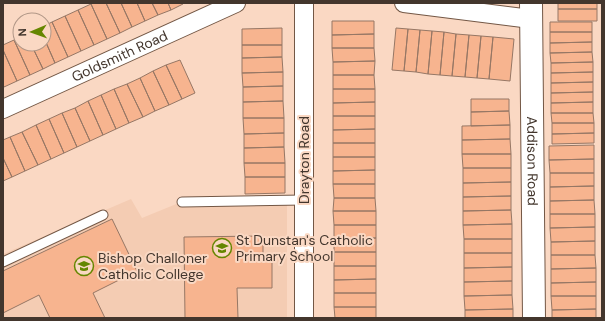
<svg xmlns="http://www.w3.org/2000/svg" width="605" height="321" viewBox="0 0 605 321" font-family="'DM Sans',sans-serif">
<style>
.built{fill:#f4ccb3}
.building{fill:#f7b48f;stroke:#967765}
.lines{fill:none;stroke-linecap:round;stroke-linejoin:round}
.service-casing{stroke:#735745;stroke-width:11}
.minor-casing{stroke:#735745;stroke-width:20}
.secondary-casing{stroke:#735745;stroke-width:24}
.service{stroke:#fff;stroke-width:9}
.minor{stroke:#fff;stroke-width:18}
.secondary{stroke:#fff;stroke-width:22}
.labels{text-anchor:middle;stroke-width:4;stroke-linejoin:round;paint-order:stroke}
.street-label{font-size:14px;fill:#43362d;stroke:#fad8c3}
.poi-label{font-size:14px;fill:#43362d;stroke:#fad8c3;text-anchor:start}
</style>
<rect width="100%" height="100%" fill="#fad8c3"/>
<path class="built" d="M 191,198 L 287,199 L 287,318 L 3,318 L 3,254 L 131,199 L 142,218 Z"/>
<path class="building" d="M 94,3 L 106,3 L 120,33 L 107,39 L 91,4 Z
M 106,3 L 121,3 L 132,27 L 120,33 Z
M 121,3 L 137,3 L 145,21 L 132,27 Z
M 137,3 L 152,3 L 158,15 L 145,21 Z
M 152,3 L 168,3 L 171,10 L 158,15 Z
M 168,3 L 183,3 L 183,4 L 171,10 Z
M 558,3 L 597,3 L 597,9 L 558,9 Z
M 91,4 L 107,39 L 94,45 L 78,10 Z
M 558,9 L 597,9 L 597,21 L 558,21 Z
M 78,10 L 94,45 L 81,51 L 65,16 Z
M 65,16 L 81,51 L 68,57 L 52,22 Z
M 332,21 L 374,21 L 374,34 L 332,35 Z
M 52,22 L 68,57 L 55,63 L 44,38 L 44,26 Z
M 550,22 L 592,22 L 592,32 L 550,32 Z
M 282,28 L 282,45 L 242,45 L 242,29 Z
M 396,28 L 408,29 L 404,71 L 392,70 Z
M 408,29 L 420,30 L 416,72 L 404,71 Z
M 420,30 L 432,31 L 428,74 L 416,72 Z
M 432,31 L 444,32 L 440,75 L 428,74 Z
M 444,32 L 456,34 L 452,76 L 440,75 Z
M 550,32 L 592,32 L 592,42 L 550,43 Z
M 374,34 L 374,48 L 332,48 L 332,35 Z
M 456,34 L 469,35 L 465,77 L 452,76 Z
M 469,35 L 481,36 L 477,78 L 465,77 Z
M 481,36 L 493,37 L 489,79 L 477,78 Z
M 20,37 L 20,44 L 31,44 L 43,69 L 30,75 L 14,40 Z
M 493,37 L 514,39 L 510,81 L 489,79 Z
M 44,38 L 55,63 L 43,69 L 31,44 L 44,44 Z
M 14,40 L 30,75 L 17,81 L 3,50 L 3,45 Z
M 592,42 L 592,52 L 550,53 L 550,43 Z
M 242,45 L 282,45 L 282,57 L 242,58 Z
M 332,48 L 374,48 L 375,61 L 333,62 Z
M 3,50 L 17,81 L 4,87 L 3,84 Z
M 592,52 L 593,62 L 551,63 L 550,53 Z
M 282,57 L 283,72 L 242,73 L 242,58 Z
M 180,60 L 195,93 L 182,99 L 166,65 Z
M 375,61 L 374,75 L 333,75 L 333,62 Z
M 593,62 L 593,72 L 551,73 L 551,63 Z
M 166,65 L 182,99 L 169,105 L 153,71 Z
M 153,71 L 169,105 L 155,111 L 140,78 Z
M 283,72 L 283,86 L 243,87 L 242,73 Z
M 593,72 L 593,82 L 551,83 L 551,73 Z
M 333,75 L 374,75 L 375,89 L 333,89 Z
M 140,78 L 155,111 L 143,117 L 127,84 Z
M 593,82 L 593,92 L 551,93 L 551,83 Z
M 127,84 L 143,117 L 129,123 L 114,89 Z
M 283,86 L 283,101 L 243,102 L 243,87 Z
M 114,89 L 129,123 L 116,129 L 101,95 Z
M 333,89 L 375,89 L 375,102 L 333,103 Z
M 593,92 L 593,102 L 551,103 L 551,93 Z
M 101,95 L 116,129 L 103,135 L 88,101 Z
M 471,99 L 509,99 L 509,111 L 471,112 Z
M 88,101 L 103,135 L 90,141 L 75,108 Z
M 283,101 L 284,118 L 243,118 L 243,102 Z
M 375,102 L 375,116 L 333,116 L 333,103 Z
M 593,102 L 593,113 L 551,113 L 551,103 Z
M 75,108 L 90,141 L 77,147 L 62,113 Z
M 509,111 L 510,125 L 471,126 L 471,112 Z
M 62,113 L 77,147 L 64,153 L 49,119 Z
M 551,113 L 593,113 L 594,123 L 552,123 Z
M 333,116 L 375,116 L 375,129 L 333,130 Z
M 243,118 L 284,118 L 284,133 L 244,134 Z
M 49,119 L 64,153 L 51,159 L 36,125 Z
M 552,123 L 594,123 L 594,133 L 552,134 Z
M 36,125 L 51,159 L 38,165 L 22,132 Z
M 510,125 L 510,139 L 462,140 L 462,126 Z
M 375,129 L 375,143 L 333,143 L 333,130 Z
M 22,132 L 38,165 L 25,171 L 10,137 Z
M 284,133 L 284,147 L 244,148 L 244,134 Z
M 594,133 L 594,143 L 552,144 L 552,134 Z
M 10,137 L 25,171 L 12,177 L 3,158 L 3,140 Z
M 510,139 L 511,154 L 462,154 L 462,140 Z
M 333,143 L 375,143 L 375,157 L 333,157 Z
M 594,145 L 594,159 L 549,160 L 549,146 Z
M 284,147 L 285,163 L 244,163 L 244,148 Z
M 462,154 L 511,154 L 511,168 L 463,168 Z
M 333,157 L 375,157 L 375,170 L 333,171 Z
M 3,158 L 12,177 L 3,181 Z
M 594,159 L 594,173 L 550,173 L 549,160 Z
M 244,163 L 285,163 L 285,177 L 245,177 Z
M 463,168 L 511,168 L 511,182 L 463,183 Z
M 375,170 L 375,184 L 333,184 L 333,171 Z
M 550,173 L 594,173 L 594,186 L 550,187 Z
M 245,177 L 285,177 L 285,193 L 245,194 Z
M 511,182 L 511,196 L 463,197 L 463,183 Z
M 333,184 L 375,184 L 375,198 L 334,198 Z
M 594,186 L 594,200 L 550,201 L 550,187 Z
M 511,196 L 511,210 L 463,211 L 463,197 Z
M 334,198 L 375,198 L 376,211 L 333,211 Z
M 594,200 L 595,214 L 550,214 L 550,201 Z
M 511,210 L 512,224 L 463,225 L 463,211 Z
M 333,211 L 376,211 L 376,225 L 334,225 Z
M 550,214 L 595,214 L 595,227 L 550,228 Z
M 112,219 L 137,271 L 93,293 L 105,318 L 50,318 L 39,295 L 3,313 L 3,271 Z
M 512,224 L 512,239 L 464,239 L 463,225 Z
M 334,225 L 376,225 L 376,238 L 334,239 Z
M 595,227 L 595,241 L 551,242 L 550,228 Z
M 263,236 L 263,257 L 272,256 L 272,288 L 237,288 L 238,318 L 185,318 L 184,237 Z
M 376,238 L 376,252 L 334,252 L 334,239 Z
M 464,239 L 512,239 L 512,253 L 464,253 Z
M 595,241 L 595,255 L 551,255 L 551,242 Z
M 334,252 L 376,252 L 376,266 L 334,266 Z
M 464,253 L 512,253 L 512,267 L 464,268 Z
M 551,255 L 595,255 L 596,268 L 551,269 Z
M 334,266 L 376,266 L 376,279 L 334,280 Z
M 512,267 L 512,281 L 464,282 L 464,268 Z
M 596,268 L 596,282 L 551,283 L 551,269 Z
M 376,279 L 376,293 L 334,293 L 334,280 Z
M 512,281 L 512,295 L 464,296 L 464,282 Z
M 596,282 L 596,296 L 551,296 L 551,283 Z
M 334,293 L 376,293 L 376,307 L 334,307 Z
M 512,295 L 513,309 L 465,310 L 464,296 Z
M 551,296 L 596,296 L 596,309 L 552,310 Z
M 334,307 L 376,307 L 376,318 L 335,318 Z
M 513,309 L 513,318 L 465,318 L 465,310 Z
M 596,309 L 596,318 L 552,318 L 552,310 Z"/>
<g class="lines">
<defs>
<path id="service" d="M 182,202 L 304,200
M 3,262 L 103,215"/>
<g id="minor">
<path d="M 304,3 L 304,318"/>
<path d="M 404,3 L 531,19"/>
<path id="s1" d="M 3,109 L 236,3"/>
</g>
<g id="secondary">
<path id="s2" d="M 531,3 L 534,318"/>
</g>
</defs>
<use href="#service" class="service-casing"/>
<use href="#minor" class="minor-casing"/>
<use href="#secondary" class="secondary-casing"/>
<use href="#service" class="service"/>
<use href="#minor" class="minor"/>
<use href="#secondary" class="secondary"/>
</g>
<defs>
<symbol id="school-ring" viewBox="-11 -11 22 22"><circle r="9.5" fill="#fad8c3" stroke="#658600" stroke-width="1.5"/><path d="M0-5L7-2L0 1L-7-2ZM-4 1L0 2.5L4 1V4Q0 6-4 4Z" fill="#658600"/></symbol>
</defs>
<g fill-rule="evenodd">
<use href="#school-ring" x="211" y="237" width="22" height="22"/>
<use href="#school-ring" x="73" y="255" width="22" height="22"/>
</g>
<g class="labels">
<g class="street-label">
<text dy="5" stroke="none"><textPath href="#s1" startOffset="128">Goldsmith Road</textPath></text>
<text transform="translate(304 160) rotate(-90)" y="5">Drayton Road</text>
<text dy="5" stroke="none"><textPath href="#s2" startOffset="158">Addison Road</textPath></text>
</g>
<g class="poi-label">
<text x="236" y="245">St Dunstan's Catholic<tspan x="236" dy="16">Primary School</tspan></text>
<text x="98" y="263">Bishop Challoner<tspan x="98" dy="16">Catholic College</tspan></text>
</g>
</g>
<rect width="605" height="321" fill="none" stroke="#43362d" stroke-width="8"/>
<g transform="translate(32 32) rotate(268)"><circle r="19" fill="#fad8c3" stroke="#b19787"/>
<path d="M0-3L7 15L0 10L-7 15Z" fill="#658600"/>
<text y="-6" font-size="11" font-weight="bold" text-anchor="middle" fill="#43362d">N</text>
</g>
</svg>
